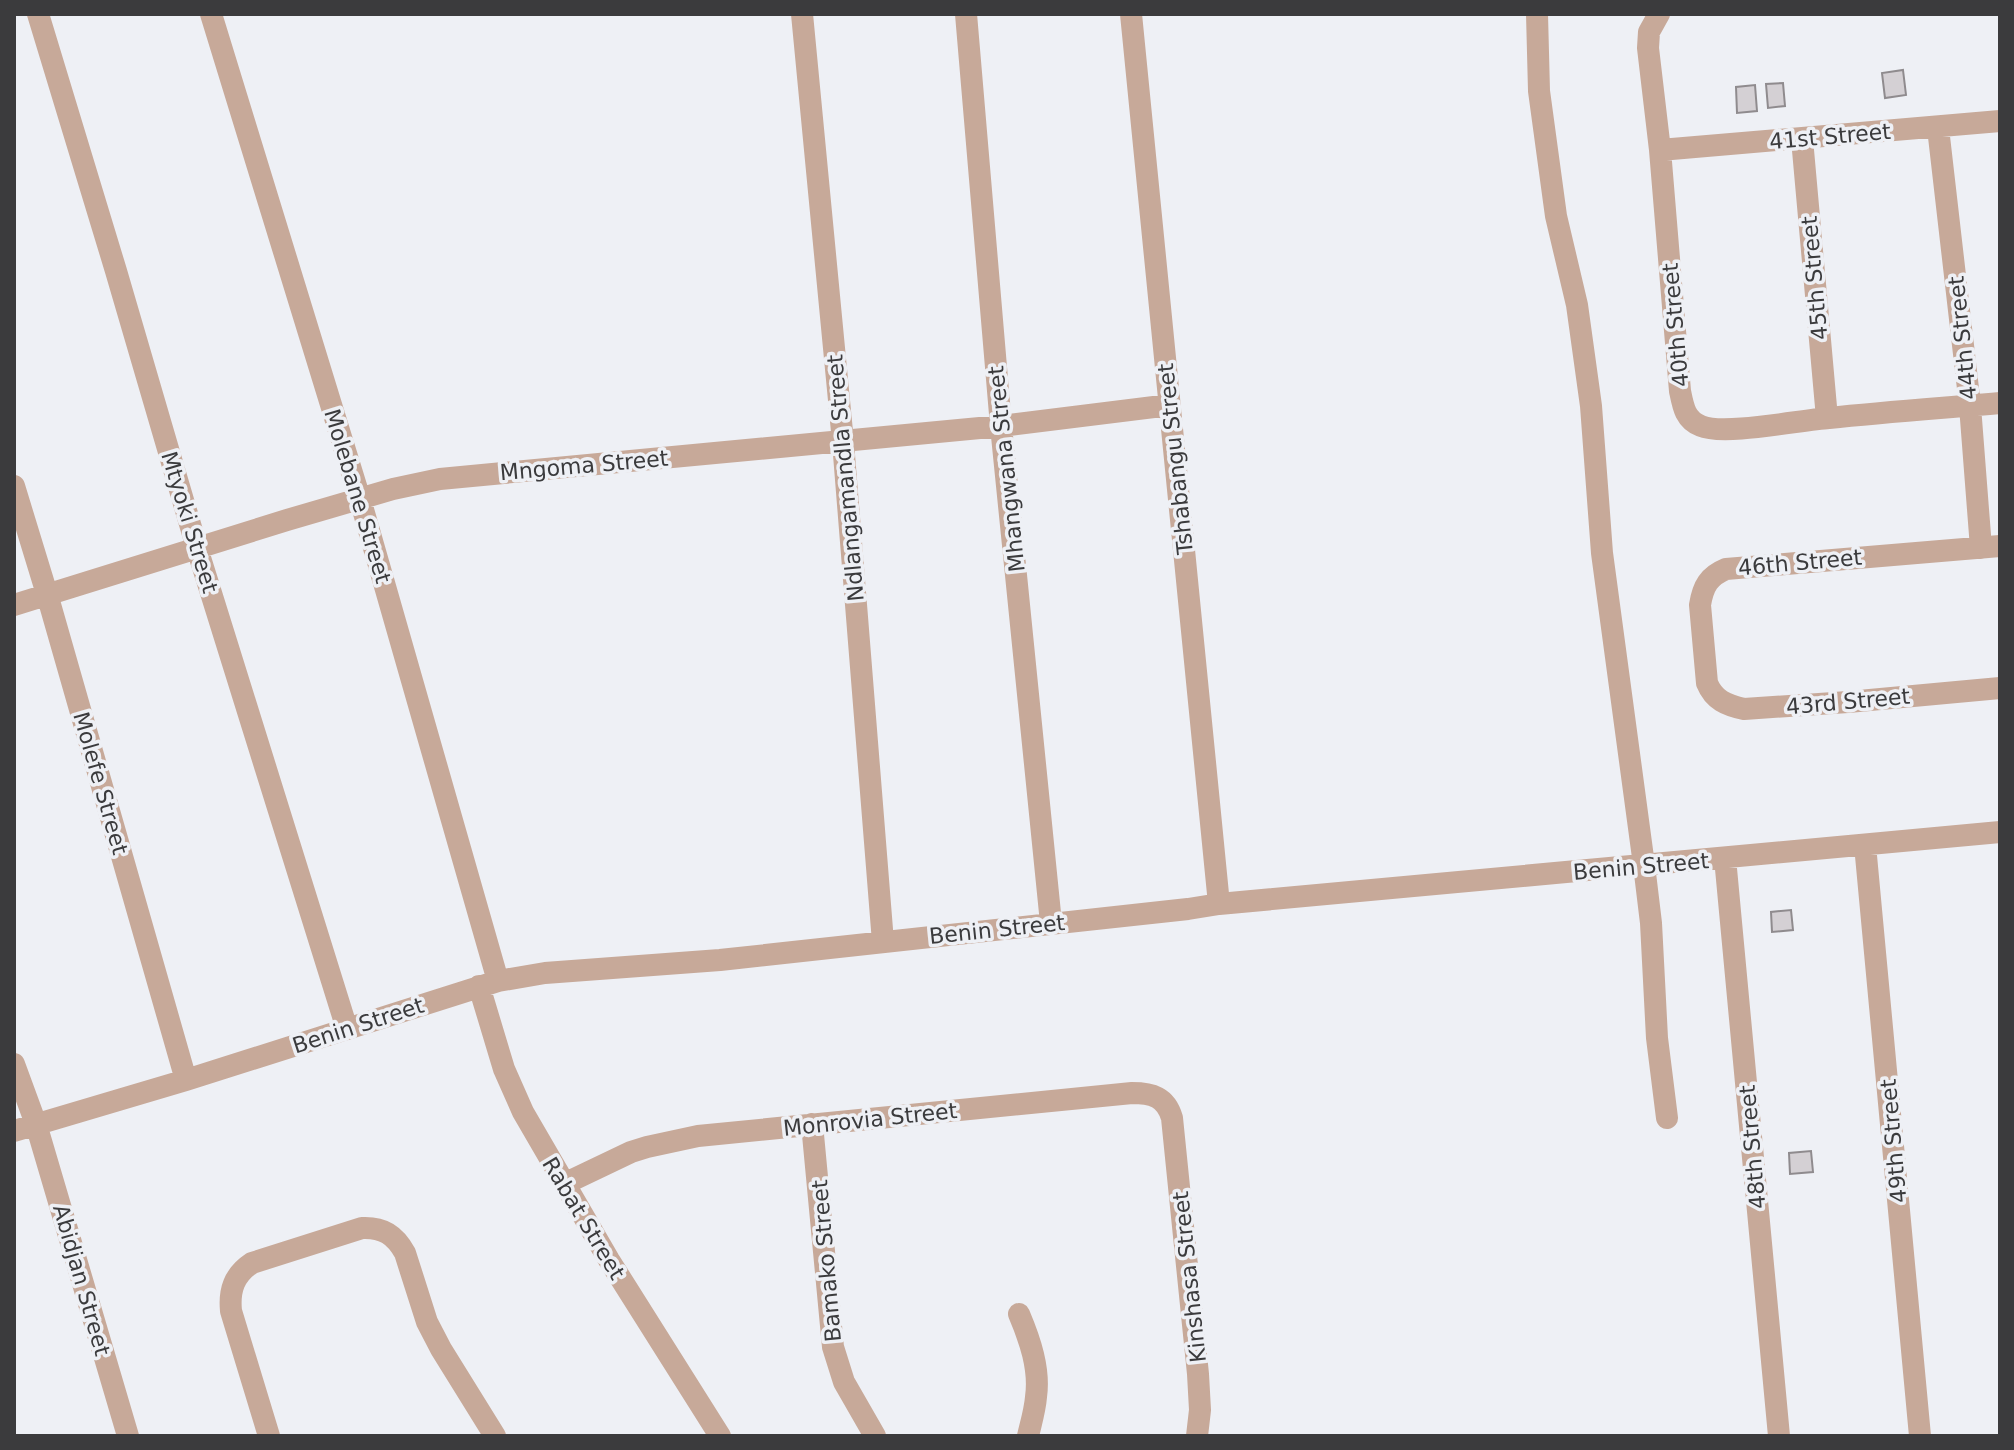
<svg xmlns="http://www.w3.org/2000/svg" width="2014" height="1450" viewBox="0 0 2014 1450" font-family="'DejaVu Sans',sans-serif">
<style>
.building{fill:#d4d0d4;stroke:#8f8b8e;stroke-width:2}
.lines{fill:none;stroke-linecap:round;stroke-linejoin:round}
.minor{stroke:#c7a999;stroke-width:22}
.labels{text-anchor:middle;stroke-width:7;stroke-linejoin:round;paint-order:stroke}
.street-label{font-size:22px;fill:#3b3b3d;stroke:#eef0f5}
</style>
<rect width="100%" height="100%" fill="#eef0f5"/>
<path class="building" d="M 1903,70 L 1906,95 L 1885,98 L 1882,73 Z
M 1783,83 L 1785,106 L 1768,108 L 1766,84 Z
M 1755,85 L 1757,111 L 1737,113 L 1736,87 Z
M 1791,910 L 1793,930 L 1772,932 L 1771,912 Z
M 1811,1151 L 1813,1172 L 1790,1174 L 1789,1153 Z"/>
<g class="lines">
<path class="minor" d="M 38,14 L 116,271 L 197,548 L 347,1029
M 211,14 L 360,499 L 498,981
M 802,14 L 843,442 L 883,942
M 966,14 L 1001,426 L 1051,923
M 1131,14 L 1219,904
M 1537,14 L 1539,91 L 1556,216 L 1577,305 L 1591,406 L 1602,553 L 1644,865 L 1651,923 L 1657,1038 L 1667,1118
M 1659,14 L 1649,32 L 1648,48 L 1660,150 L 1680,391 C 1683,406 1685,420 1701,426 C 1724,436 1800,420 1829,418 C 1886,412 1943,408 2000,403
M 1938,128 L 1970,406 L 1981,548
M 1802,139 L 1827,418
M 1660,150 L 2000,121
M 14,486 L 47,594 L 186,1080
M 2000,546 L 1726,569 C 1709,576 1703,586 1700,605 L 1707,683 C 1714,700 1726,705 1744,709 L 1848,702 L 2000,688
M 14,605 L 287,520 L 393,489 L 440,479 L 1001,426 L 1170,405
M 1865,845 L 1920,1436
M 1725,858 L 1779,1436
M 479,986 L 504,1069 L 523,1112 L 609,1260 L 720,1436
M 14,1064 L 36,1124 L 128,1436
M 812,1124 L 833,1347 L 844,1382 L 875,1436
M 14,1131 L 186,1080 L 498,981 L 545,973 L 720,960 L 1188,909 L 1219,904 L 2000,832
M 564,1184 L 631,1152 L 647,1147 L 698,1136 L 1132,1093 C 1152,1093 1166,1097 1172,1118 L 1198,1374 L 1200,1410 L 1197,1436
M 1019,1314 C 1030,1340 1040,1369 1036,1397 C 1035,1410 1031,1423 1028,1436
M 269,1436 L 231,1311 C 229,1290 234,1275 252,1263 L 362,1228 C 383,1227 395,1235 405,1253 L 427,1322 L 441,1349 L 495,1436"/>
</g>
<g class="labels">
<g class="street-label">
<text transform="translate(1830 136) rotate(-5)" y="8">41st Street</text>
<text transform="translate(1814 278) rotate(-95)" y="8">45th Street</text>
<text transform="translate(1675 325) rotate(-95)" y="8">40th Street</text>
<text transform="translate(1962 338) rotate(-96)" y="8">44th Street</text>
<text transform="translate(1175 459) rotate(-96)" y="8">Tshabangu Street</text>
<text transform="translate(584 465) rotate(-5)" y="8">Mngoma Street</text>
<text transform="translate(1006 469) rotate(-96)" y="8">Mhangwana Street</text>
<text transform="translate(845 478) rotate(-95)" y="8">Ndlangamandla Street</text>
<text transform="translate(358 496) rotate(73)" y="8">Molebane Street</text>
<text transform="translate(190 522) rotate(73)" y="8">Mtyoki Street</text>
<text transform="translate(1800 562) rotate(-5)" y="8">46th Street</text>
<text transform="translate(1848 701) rotate(-5)" y="8">43rd Street</text>
<text transform="translate(101 783) rotate(74)" y="8">Molefe Street</text>
<text transform="translate(1641 866) rotate(-5)" y="8">Benin Street</text>
<text transform="translate(997 929) rotate(-6)" y="8">Benin Street</text>
<text transform="translate(358 1025) rotate(-18)" y="8">Benin Street</text>
<text transform="translate(870 1119) rotate(-6)" y="8">Monrovia Street</text>
<text transform="translate(1893 1141) rotate(-95)" y="8">49th Street</text>
<text transform="translate(1752 1147) rotate(-95)" y="8">48th Street</text>
<text transform="translate(584 1218) rotate(59)" y="8">Rabat Street</text>
<text transform="translate(826 1261) rotate(-95)" y="8">Bamako Street</text>
<text transform="translate(1189 1277) rotate(-96)" y="8">Kinshasa Street</text>
<text transform="translate(82 1280) rotate(74)" y="8">Abidjan Street</text>
</g>
</g>
<rect width="2014" height="1450" fill="none" stroke="#3b3b3d" stroke-width="32"/>
</svg>
